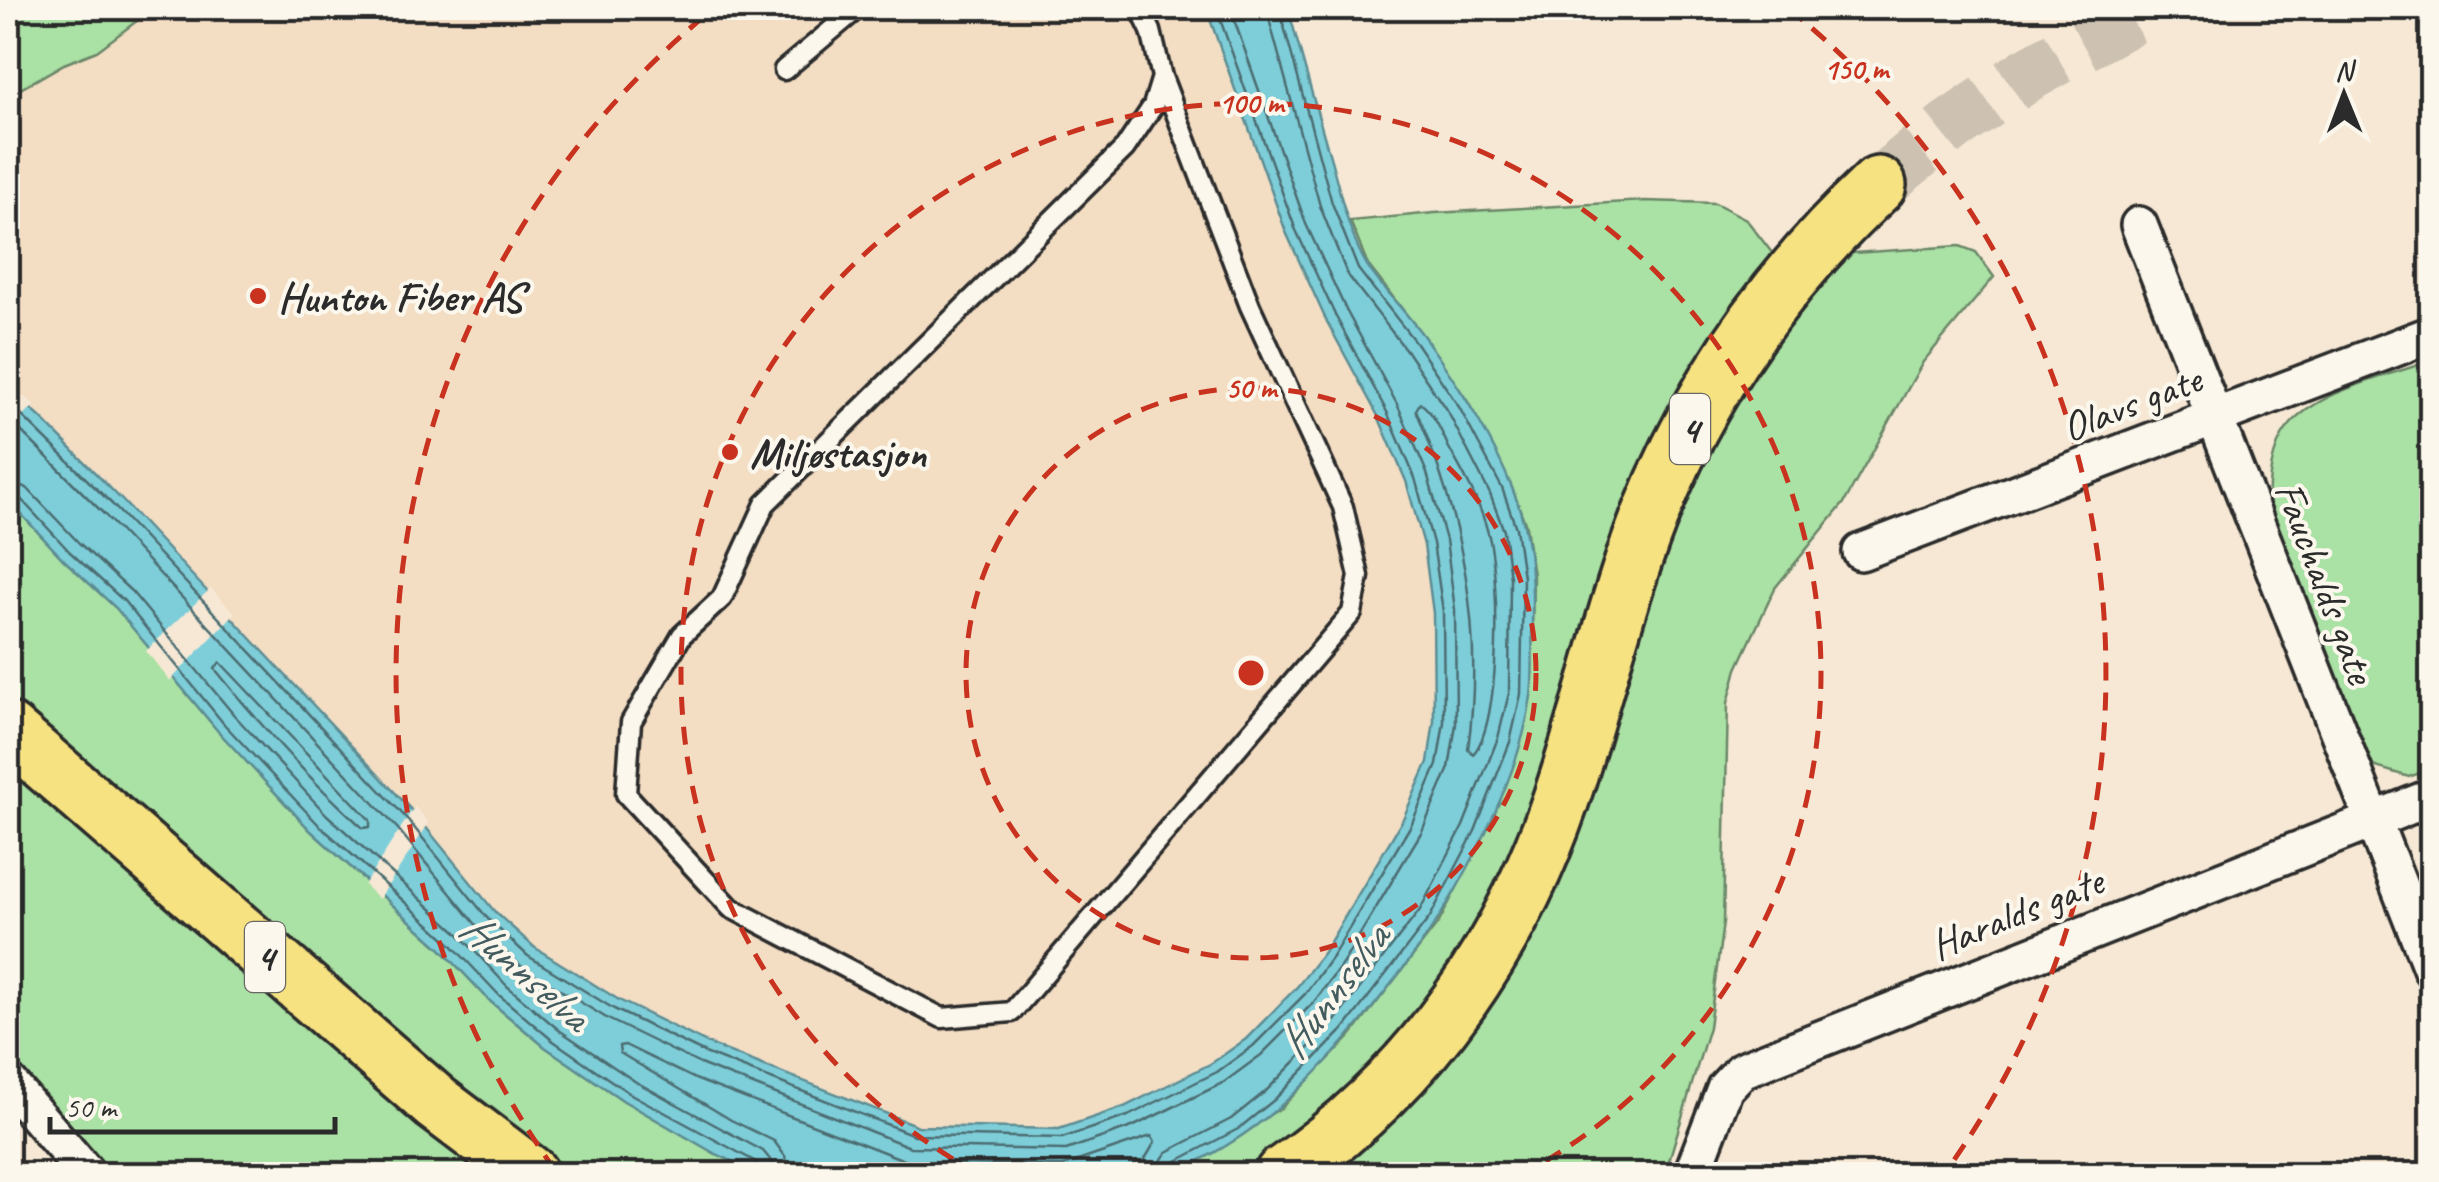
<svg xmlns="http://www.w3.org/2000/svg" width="2439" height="1182" viewBox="0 0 2439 1182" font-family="Caveat,sans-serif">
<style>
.built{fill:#f3ddc3}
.green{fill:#aae1a4;stroke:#6a8668;stroke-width:2.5}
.water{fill:#7eced9;stroke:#5d8d93;stroke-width:2.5}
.pier{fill:#f6e8d4}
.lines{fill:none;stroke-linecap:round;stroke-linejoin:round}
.shore{stroke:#4c6c71;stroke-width:2.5}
.trunk-tunnel{stroke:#cdc2b2;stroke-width:55;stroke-dasharray:55 28;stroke-linecap:butt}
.service-casing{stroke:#2b2b2b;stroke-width:25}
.minor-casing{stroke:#2b2b2b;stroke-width:42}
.trunk-casing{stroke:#2b2b2b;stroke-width:62}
.service{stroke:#fbf7ec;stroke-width:18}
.minor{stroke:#fbf7ec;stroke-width:35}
.trunk{stroke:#f7e281;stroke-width:55}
.ring{fill:none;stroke:#c8321e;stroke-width:5;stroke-dasharray:18 12}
.poi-dot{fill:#c8321e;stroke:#fbf7ec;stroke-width:4}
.labels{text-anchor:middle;stroke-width:8;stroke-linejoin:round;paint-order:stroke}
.shield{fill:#fbf7ec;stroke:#696865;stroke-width:2.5}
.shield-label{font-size:40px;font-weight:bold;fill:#2b2b2b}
.poi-label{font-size:42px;font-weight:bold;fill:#2b2b2b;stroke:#fbf7ec;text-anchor:start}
.street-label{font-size:42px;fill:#2b2b2b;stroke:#fbf7ec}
.water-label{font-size:45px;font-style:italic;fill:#445c5f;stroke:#fbf7ec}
.centre{fill:#c8321e;stroke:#fbf7ec;stroke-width:5}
.ring-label{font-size:30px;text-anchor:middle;font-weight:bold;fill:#c8321e;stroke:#fbf7ec;stroke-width:8;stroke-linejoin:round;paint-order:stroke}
</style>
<rect width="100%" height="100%" fill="#f6e8d4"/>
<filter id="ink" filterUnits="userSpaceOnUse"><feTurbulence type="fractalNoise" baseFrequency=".01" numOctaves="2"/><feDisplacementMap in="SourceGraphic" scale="20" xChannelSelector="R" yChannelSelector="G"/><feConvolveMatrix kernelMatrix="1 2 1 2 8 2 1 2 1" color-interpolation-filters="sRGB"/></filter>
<g filter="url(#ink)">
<path class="built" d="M 154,8 L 1206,8 L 1286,232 L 1326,320 L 1378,416 L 1406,481 L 1424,545 L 1433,613 L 1434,721 L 1428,762 L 1402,821 L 1324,952 L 1297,987 L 1246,1039 L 1212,1063 L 1124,1107 L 1059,1129 L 918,1126 L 709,1044 L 619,1000 L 534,947 L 495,912 L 415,814 L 41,418 L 8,388 L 8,96 L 64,64 L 97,51 Z"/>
<path class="green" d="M 8,8 L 154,8 L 97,51 L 64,64 L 8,96 Z
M 1645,201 L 1715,203 L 1746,219 L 1776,258 L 1960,246 L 1976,252 L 1994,277 L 1923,362 L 1844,503 L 1775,588 L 1737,669 L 1728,703 L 1723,923 L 1709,1027 L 1665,1174 L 1169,1174 L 1281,1108 L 1351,1036 L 1439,922 L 1484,835 L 1520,745 L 1531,695 L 1533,576 L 1526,526 L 1511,485 L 1468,402 L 1424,337 L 1368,265 L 1350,221 L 1434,213 Z
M 2431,361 L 2431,769 L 2409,777 L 2366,764 L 2268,520 C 2268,492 2268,461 2282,436 C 2306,393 2387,376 2431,361 Z
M 8,500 L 63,559 L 116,608 L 217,730 L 311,831 L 440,948 L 491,1002 L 545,1047 L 624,1101 L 714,1153 L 760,1174 L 61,1174 L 8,1104 Z"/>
<path class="water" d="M 1206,8 L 1288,8 C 1302,58 1316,109 1331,160 C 1341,195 1349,236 1368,267 C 1385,292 1407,313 1425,338 C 1458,384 1491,435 1512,488 C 1530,531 1533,574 1532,621 C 1532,646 1534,672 1531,696 C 1520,779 1458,897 1408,962 C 1342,1048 1274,1134 1169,1174 L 760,1174 L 714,1153 L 624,1101 L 545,1047 L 491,1002 L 440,948 L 311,831 L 217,730 L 116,608 L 63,559 L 8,500 L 8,388 L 41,418 L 120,498 L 415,814 L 495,912 L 534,947 L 619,1000 L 709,1044 L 918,1126 L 1059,1129 L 1124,1107 L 1212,1063 L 1246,1039 L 1297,987 L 1324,952 L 1402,821 L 1428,762 L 1434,721 L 1433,613 L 1424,545 L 1406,481 L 1378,416 L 1326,320 L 1286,232 Z"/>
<path class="pier" d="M 24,396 L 35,405 L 8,432 L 8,412 Z
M 211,588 L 235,613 L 170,681 L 146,651 Z
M 415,806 L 429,823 L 379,899 L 364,885 Z"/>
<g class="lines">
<path class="shore" d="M 8,402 L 113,505 L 408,820 L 488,919 L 528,956 L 614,1009 L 705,1053 L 914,1135 L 1062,1138 L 1128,1116 L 1217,1072 L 1253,1046 L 1305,994 L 1332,957 L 1411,825 L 1437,765 L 1444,722 L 1443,612 L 1433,543 L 1415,478 L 1387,412 L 1335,315 L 1295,228 L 1216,8
M 1420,403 C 1434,412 1442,433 1449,448 C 1464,475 1480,502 1488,533 C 1500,574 1502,723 1473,754 L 1468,749 C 1484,630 1463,519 1416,410 Z
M 8,418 L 104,514 L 398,829 L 478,927 L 521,966 L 608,1019 L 700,1064 L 910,1147 L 1066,1150 L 1132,1127 L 1223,1083 L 1261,1055 L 1314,1002 L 1343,963 L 1422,831 L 1449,768 L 1456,724 L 1455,610 L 1446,540 L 1427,473 L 1398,406 L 1346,310 L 1306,224 L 1230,8
M 8,481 L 27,488 L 79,543 L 132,592 L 234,715 L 327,815 L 456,931 L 507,986 L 559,1030 L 636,1082 L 763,1151 L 772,1162 L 774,1174
M 8,494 L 19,497 L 70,552 L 124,601 L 224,724 L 318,824 L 447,940 L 499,995 L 552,1040 L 629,1093 L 756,1162 L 761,1174
M 220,662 L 370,820 L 370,827 L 363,828 C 310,780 260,725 215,669 Z
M 789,1174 L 785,1156 L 774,1141 L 731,1120 L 620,1053 L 619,1046 L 625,1045 L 695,1079 L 912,1163 L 1063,1166 L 1151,1136 L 1155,1142 L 1145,1159 L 1143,1174
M 1158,1174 L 1160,1162 L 1167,1152 L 1231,1119 L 1266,1091 L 1334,1022 L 1420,910 L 1463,826 L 1498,738 L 1509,693 L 1510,578 L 1504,531 L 1490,494 L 1449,414 L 1406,350 L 1347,274 L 1320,206 L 1266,8
M 1170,1174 L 1175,1162 L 1238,1129 L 1274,1100 L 1343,1030 L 1430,917 L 1475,831 L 1510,742 L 1521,694 L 1523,577 L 1516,528 L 1502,488 L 1459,407 L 1416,343 L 1358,269 L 1332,203 L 1279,8"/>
<path class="trunk-tunnel" d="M 1878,185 L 1951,126 L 2027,75 L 2148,8"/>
<defs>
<path id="service" d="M 1140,8 L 1151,31 L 1162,77 L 1250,306 L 1343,507 L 1359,576 L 1352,613 L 1012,1012 L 942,1018 L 731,908 L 626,794 L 631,722 L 682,635 L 722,598 L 765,504 L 1125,148 L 1153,106 L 1162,77
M 784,70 L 858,8"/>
<path id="minor" d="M 2139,225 L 2432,970
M 1861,552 L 2432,334
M 8,1082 L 87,1174
M 1692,1174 L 1725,1088 L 1742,1070 L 2432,797"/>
<path id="trunk" d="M 8,731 L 436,1103 L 530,1174
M 1283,1174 C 1424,1078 1517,940 1568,778 C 1596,692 1616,603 1649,518 C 1699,390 1777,279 1878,185"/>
</defs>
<use href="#service" class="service-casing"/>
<use href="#minor" class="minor-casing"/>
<use href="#trunk" class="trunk-casing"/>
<use href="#service" class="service"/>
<use href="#minor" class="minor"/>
<use href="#trunk" class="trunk"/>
</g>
</g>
<g class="ring">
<circle cx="1251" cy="673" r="285"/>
<path d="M979 1174A570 570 0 1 1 1523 1174"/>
<path d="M555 1170A855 855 0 0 1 713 9M1789 9A855 855 0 0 1 1947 1170"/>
</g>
<g class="poi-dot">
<circle cx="258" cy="296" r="10"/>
<circle cx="730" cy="452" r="10"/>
</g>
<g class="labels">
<g class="shield">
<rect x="1670" y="394" width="40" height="70" rx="8"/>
<rect x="245" y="922" width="40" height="70" rx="8"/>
</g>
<g class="shield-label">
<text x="1690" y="443">4</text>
<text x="265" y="971">4</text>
</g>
<g class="poi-label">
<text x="278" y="311">Hunton Fiber AS</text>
<text x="750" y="467">Miljøstasjon</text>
</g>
<g class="street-label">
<text transform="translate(2131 402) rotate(-21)" y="15">Olavs gate</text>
<text transform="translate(2326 582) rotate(69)" y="15">Fauchalds gate</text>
<text transform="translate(2016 912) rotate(-22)" y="15">Haralds gate</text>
</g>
<g class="water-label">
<text transform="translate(526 970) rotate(41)" y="16">Hunnselva</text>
<text transform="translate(1332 990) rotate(-53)" y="16">Hunnselva</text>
</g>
</g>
<circle cx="1251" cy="673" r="15" class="centre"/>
<g class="ring-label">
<text x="1856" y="79">150 m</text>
<text x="1251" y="113">100 m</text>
<text x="1251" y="398">50 m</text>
</g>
<rect width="2439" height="1182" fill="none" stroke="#fbf7ec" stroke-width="40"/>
<rect x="20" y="20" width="2399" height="1142" fill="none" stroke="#2b2b2b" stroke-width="4" filter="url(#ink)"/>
<g transform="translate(2344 95) rotate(359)" stroke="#fbf7ec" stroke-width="8" paint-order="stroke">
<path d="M0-8L18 38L0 25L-18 38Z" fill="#2b2b2b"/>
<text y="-15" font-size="28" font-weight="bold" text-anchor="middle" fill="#2b2b2b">N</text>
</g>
<path d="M50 1117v15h285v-15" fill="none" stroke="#2b2b2b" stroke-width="5"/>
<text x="65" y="1117" font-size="30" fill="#2b2b2b" stroke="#fbf7ec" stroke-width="8" paint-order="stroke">50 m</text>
</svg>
